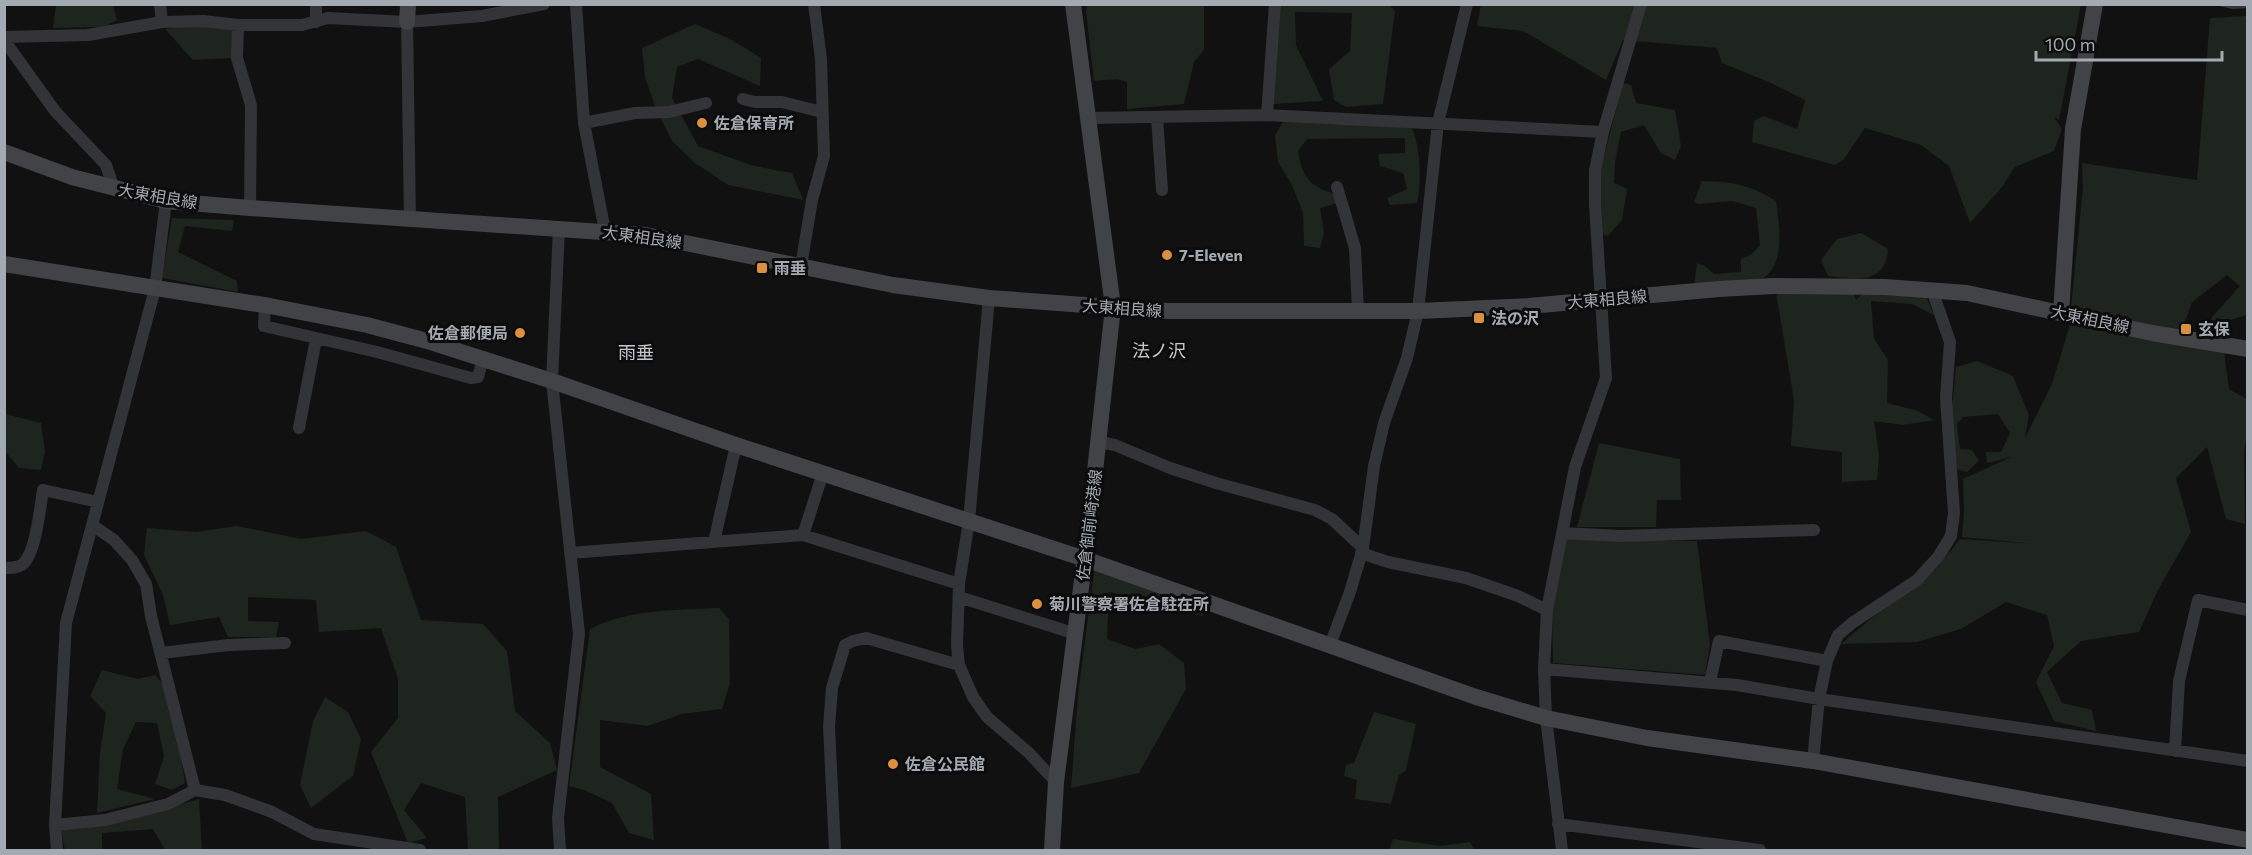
<svg xmlns="http://www.w3.org/2000/svg" width="2252" height="855" viewBox="0 0 2252 855" font-family="Commissioner,'Noto Sans JP',sans-serif">
<style>
.green{fill:#1e241e}
.lines{fill:none;stroke-linecap:round;stroke-linejoin:round}
.stream{stroke:#2e373b;stroke-width:4}
.street{stroke:#333437;stroke-width:12}
.secondary{stroke:#414347;stroke-width:16}
.poi-dot{fill:#db8f40;stroke:#0c0c0d;stroke-width:2}
.labels{text-anchor:middle;stroke-width:6;stroke-linejoin:round;paint-order:stroke}
.poi-label{font-size:16px;font-weight:bold;fill:#a4aab1;stroke:#0c0c0d;text-anchor:start}
.street-label{font-size:16px;fill:#a4aab1;stroke:#0c0c0d}
.neighbourhood-label{font-size:18px;fill:#c5c9ce;stroke:#0c0c0d}
</style>
<rect width="100%" height="100%" fill="#111112"/>
<path class="green" d="M 1481,4 L 2081,5 L 2059,120 L 2054,117 L 2062,129 L 2054,151 L 2015,167 L 2002,187 L 1970,223 L 1949,166 L 1921,145 L 1865,128 L 1844,159 L 1835,165 L 1752,142 L 1754,121 L 1764,116 L 1797,129 L 1805,100 L 1771,83 L 1722,63 L 1717,48 L 1623,40 L 1606,80 L 1523,31 L 1477,26 Z
M 56,5 L 113,5 L 117,20 L 104,27 L 53,28 Z
M 1087,5 L 1204,5 L 1204,50 L 1194,62 L 1184,104 L 1127,109 L 1127,82 L 1117,79 L 1094,81 L 1086,12 Z
M 1274,5 L 1389,5 L 1395,11 L 1383,104 L 1346,107 L 1334,100 L 1329,69 L 1350,51 L 1352,13 L 1295,12 L 1296,45 L 1323,101 L 1271,104 Z
M 2247,16 L 2247,315 L 2230,320 L 2221,338 L 2206,335 L 2212,317 L 2240,286 L 2227,275 L 2192,302 L 2178,341 L 2224,352 L 2229,389 L 2247,399 L 2248,427 L 2244,453 L 2245,524 L 2226,519 L 2207,447 L 2176,478 L 2191,532 L 2157,592 L 2139,632 L 2081,641 L 2047,672 L 2062,703 L 2092,710 L 2096,731 L 2054,721 L 2036,682 L 2054,646 L 2047,615 L 2006,602 L 1961,629 L 1917,642 L 1841,644 L 1873,617 L 1936,569 L 1960,539 L 2036,544 L 1962,537 L 1964,511 L 1963,479 L 2011,457 L 1987,463 L 1986,452 L 2001,452 L 2010,433 L 1998,414 L 1963,417 L 1957,424 L 1960,449 L 1972,450 L 1979,461 L 1967,472 L 1956,469 L 1952,408 L 1956,367 L 1977,361 L 2013,376 L 2029,415 L 2025,438 L 2052,384 L 2069,328 L 2083,187 L 2082,163 L 2197,180 L 2210,18 Z
M 197,24 L 235,30 L 233,58 L 193,60 L 165,29 Z
M 695,24 L 730,39 L 761,58 L 760,86 L 698,59 L 677,67 L 672,98 L 698,146 L 754,166 L 792,173 L 803,200 L 728,185 L 695,163 L 672,141 L 656,109 L 645,77 L 642,48 Z
M 1623,83 L 1631,85 L 1636,103 L 1675,110 L 1681,146 L 1675,160 L 1661,153 L 1644,125 L 1621,132 L 1615,162 L 1614,183 L 1627,189 L 1622,220 L 1608,236 L 1602,234 L 1600,172 Z
M 1299,117 L 1408,121 C 1421,140 1422,181 1417,203 L 1390,205 L 1387,198 L 1407,189 L 1403,173 L 1380,166 L 1378,154 L 1405,153 L 1405,138 L 1307,139 L 1298,151 C 1300,164 1304,179 1316,186 C 1328,194 1330,188 1341,202 L 1320,208 L 1324,233 L 1320,248 L 1304,246 L 1303,213 L 1292,185 L 1278,162 L 1275,136 L 1282,123 Z
M 1702,181 C 1734,182 1748,184 1776,201 C 1779,225 1787,266 1760,280 C 1753,283 1706,284 1694,285 L 1697,263 L 1705,266 L 1714,274 L 1741,272 L 1741,259 L 1752,254 L 1760,245 L 1756,208 L 1732,201 L 1698,204 L 1694,202 Z
M 172,218 L 234,220 L 232,231 L 185,226 L 178,252 L 237,281 L 238,292 L 162,278 Z
M 1861,233 L 1888,249 C 1886,285 1855,279 1828,276 L 1821,260 L 1837,239 Z
M 1776,292 L 1854,294 L 1856,300 L 1864,292 L 1926,296 L 1934,315 L 1912,304 L 1871,301 L 1874,339 L 1888,360 L 1887,403 L 1918,411 L 1934,420 L 1903,425 L 1874,421 L 1879,456 L 1877,480 L 1842,482 L 1842,452 L 1791,446 L 1794,400 Z
M 5,414 L 41,423 L 45,451 L 41,470 L 19,468 L 5,451 Z
M 1599,443 L 1680,459 L 1681,500 L 1657,500 L 1656,527 L 1577,527 Z
M 237,526 L 301,539 L 366,531 L 396,547 L 421,620 L 483,624 L 507,651 L 515,711 L 550,743 L 557,770 L 498,797 L 499,850 L 468,850 L 465,797 L 421,783 L 404,810 L 427,838 L 408,843 L 371,752 L 398,718 L 398,679 L 381,628 L 319,632 L 316,600 L 248,597 L 248,621 L 279,622 L 276,637 L 228,637 L 219,617 L 170,625 L 163,595 L 144,555 L 147,528 L 196,532 Z
M 1566,538 L 1697,541 L 1710,645 L 1705,675 L 1553,663 L 1552,615 Z
M 1095,565 L 1206,604 L 1203,616 L 1109,592 L 1107,639 L 1135,649 L 1159,644 L 1184,663 L 1186,689 L 1139,773 L 1071,788 L 1078,694 Z
M 719,608 L 729,619 L 730,683 L 722,709 L 682,714 L 648,726 L 600,720 L 600,767 L 651,794 L 654,840 L 629,833 L 612,803 L 584,790 L 569,786 L 590,629 C 628,609 677,610 719,608 Z
M 102,670 L 138,679 L 155,675 L 171,694 L 185,783 L 172,790 L 155,784 L 164,756 L 157,723 L 136,722 L 123,749 L 117,789 L 155,799 L 97,813 L 100,752 L 106,713 L 90,696 Z
M 325,697 L 348,712 L 361,739 L 353,776 L 311,808 L 300,785 L 313,721 Z
M 1374,712 L 1416,724 L 1406,770 L 1399,775 L 1391,804 L 1355,799 L 1357,780 L 1344,776 L 1346,765 L 1354,763 Z
M 199,799 L 202,850 L 165,850 L 153,829 L 102,833 L 102,850 L 65,850 L 61,830 L 106,825 Z
M 1393,839 L 1441,846 L 1470,842 L 1475,850 L 1389,850 Z"/>
<g class="lines">
<path class="stream" d="M 2220,4 L 2233,7 L 2248,6"/>
<path class="street" d="M 160,4 L 162,22
M 316,4 L 316,22
M 576,4 L 584,123 L 605,231
M 407,22 L 410,219
M 238,25 L 237,58 L 251,105 L 250,208
M 4,37 L 88,35 L 162,22 L 203,21 L 238,25 L 302,25 L 328,18 L 407,22 L 482,16 L 544,4
M 4,40 L 55,111 L 106,165 L 114,189
M 743,99 L 755,102 L 782,102 L 822,112
M 1267,115 L 1275,4
M 1157,117 L 1162,190
M 1089,118 L 1267,115 L 1603,132
M 584,123 L 635,113 L 669,112 L 706,103
M 1337,187 L 1355,248 L 1358,311
M 559,228 L 552,381 L 579,634 L 558,818 L 560,850
M 801,266 L 812,200 L 824,156 L 821,59 L 814,4
M 989,298 L 969,521 L 959,584 L 957,646 L 959,665 L 973,697 L 987,717 L 1029,753 L 1056,782
M 265,305 L 264,326 L 377,352 L 471,378 L 478,377 L 483,359
M 299,428 L 316,339
M 1099,442 L 1115,445 L 1170,468 L 1216,483 L 1315,510 L 1332,519 L 1363,548
M 92,525 L 114,540 L 132,560 L 146,584 L 151,616 L 195,790
M 1562,533 L 1620,536 L 1814,530
M 803,535 L 823,473
M 714,542 L 736,445
M 570,553 L 803,535 L 959,584
M 1361,553 L 1388,562 L 1466,578 L 1518,596 L 1547,610
M 4,568 C 11,568 18,568 23,564 C 36,552 40,508 43,490 L 98,502
M 959,597 L 1076,634
M 1330,645 L 1350,592 L 1363,548 L 1374,466 L 1384,423 L 1407,358 L 1418,311 L 1438,123 L 1467,4
M 161,653 L 229,645 L 285,643
M 1544,669 L 1737,685 L 1819,699 L 2248,761
M 1710,682 L 1719,641 L 1827,661
M 2175,751 L 2179,681 L 2198,600 L 2248,610
M 1813,761 L 1819,699 L 1827,661 L 1838,635 L 1852,623 L 1917,580 L 1938,557 L 1951,536 L 1954,513 L 1946,398 L 1950,342 L 1932,290
M 1558,824 L 1760,850
M 55,825 L 105,820 L 168,804 L 195,790 L 225,795 L 272,812 L 314,834 L 420,850
M 57,850 L 55,825 L 66,623 L 155,289 L 166,201
M 835,850 L 829,727 L 832,688 L 845,645 L 853,641 L 866,638 L 959,665
M 1562,850 L 1546,718 L 1544,669 L 1547,610 L 1575,467 L 1606,378 L 1595,205 L 1595,170 L 1603,132 L 1641,4"/>
<path class="secondary" d="M 407,22 L 408,4
M 4,152 L 72,177 L 166,201 L 250,208 L 646,235 L 893,285 L 989,298 L 1168,311 L 1418,311 L 1529,306 L 1719,289 L 1773,286 L 1885,287 L 1967,293 L 2152,333 L 2248,349
M 4,264 L 270,306 L 367,325 L 427,341 L 552,381 L 736,445 L 1085,559 L 1476,697 L 1546,718 L 1647,738 L 1813,761 L 2248,840
M 2061,313 L 2073,129 L 2095,4
M 1052,850 L 1056,782 L 1089,526 L 1113,307 L 1073,4"/>
</g>
<g class="poi-dot">
<circle cx="702" cy="123" r="6"/>
<circle cx="1167" cy="255" r="6"/>
<rect x="756" y="262" width="12" height="12" rx="3"/>
<rect x="1473" y="312" width="12" height="12" rx="3"/>
<rect x="2180" y="323" width="12" height="12" rx="3"/>
<circle cx="520" cy="333" r="6"/>
<circle cx="1037" cy="604" r="6"/>
<circle cx="893" cy="764" r="6"/>
</g>
<g class="labels">
<g class="poi-label">
<text x="714" y="129">佐倉保育所</text>
<text x="1179" y="261">7-Eleven</text>
<text x="774" y="274">雨垂</text>
<text x="1491" y="324">法の沢</text>
<text x="2198" y="335">玄保</text>
<text x="508" y="339" text-anchor="end">佐倉郵便局</text>
<text x="1049" y="610">菊川警察署佐倉駐在所</text>
<text x="905" y="770">佐倉公民館</text>
</g>
<g class="street-label">
<text transform="translate(158 196) rotate(10)" y="6">大東相良線</text>
<text transform="translate(642 237) rotate(8)" y="6">大東相良線</text>
<text transform="translate(1607 299) rotate(-5)" y="6">大東相良線</text>
<text transform="translate(1122 308) rotate(4)" y="6">大東相良線</text>
<text transform="translate(2090 319) rotate(12)" y="6">大東相良線</text>
<text transform="translate(1089 525) rotate(-83)" y="6">佐倉御前崎港線</text>
</g>
<g class="neighbourhood-label">
<text x="1159" y="357">法ノ沢</text>
<text x="636" y="359">雨垂</text>
</g>
</g>
<rect width="2252" height="855" fill="none" stroke="#a4aab1" stroke-width="12"/>
<path d="M2036 51v9h186v-9" fill="none" stroke="#a4aab1" stroke-width="3"/>
<text x="2045" y="51" font-size="18" fill="#a4aab1" stroke="#0c0c0d" stroke-width="4.5" paint-order="stroke">100 m</text>
</svg>
